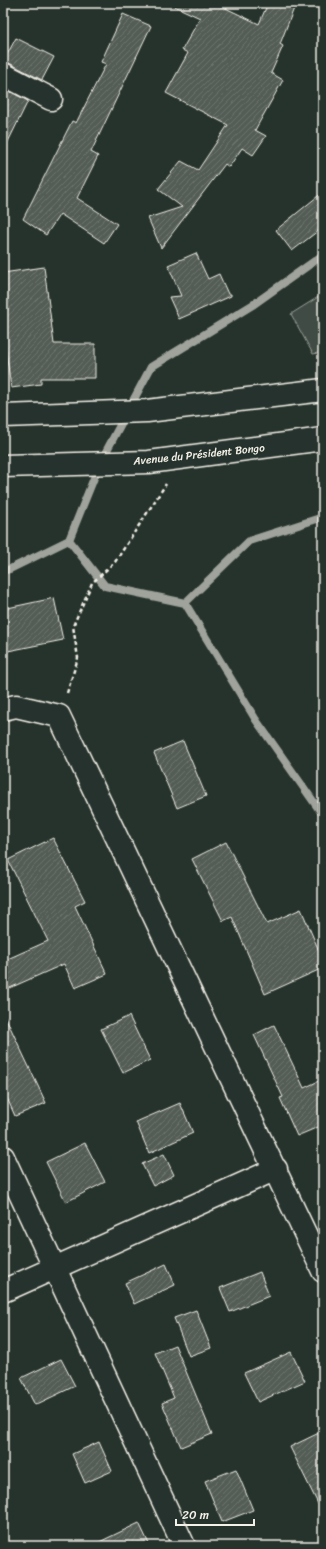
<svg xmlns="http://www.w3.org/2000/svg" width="326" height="1549" viewBox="0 0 326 1549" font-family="Sriracha,sans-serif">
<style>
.green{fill:#414b45;stroke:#9a9e96}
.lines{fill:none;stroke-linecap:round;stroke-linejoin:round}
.stream{stroke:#9fa39b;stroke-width:8}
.building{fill:url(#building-hatch);stroke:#f4f1e8}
.minor-casing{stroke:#f4f1e8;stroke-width:25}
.tertiary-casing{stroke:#f4f1e8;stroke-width:25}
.path{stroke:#f4f1e8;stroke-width:2.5;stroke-dasharray:4 3;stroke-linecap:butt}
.minor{stroke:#26332d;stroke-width:22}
.tertiary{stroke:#26332d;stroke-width:22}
.labels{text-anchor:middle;stroke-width:3;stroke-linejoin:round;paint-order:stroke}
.street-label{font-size:11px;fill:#f4f1e8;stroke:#26332d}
</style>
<defs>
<pattern id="building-hatch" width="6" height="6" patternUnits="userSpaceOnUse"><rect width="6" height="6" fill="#525c55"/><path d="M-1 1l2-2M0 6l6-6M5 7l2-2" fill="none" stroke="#6c746d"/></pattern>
</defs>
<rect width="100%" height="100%" fill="#26332d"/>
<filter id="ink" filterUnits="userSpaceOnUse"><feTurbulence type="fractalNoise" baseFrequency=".025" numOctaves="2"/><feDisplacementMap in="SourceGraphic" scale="8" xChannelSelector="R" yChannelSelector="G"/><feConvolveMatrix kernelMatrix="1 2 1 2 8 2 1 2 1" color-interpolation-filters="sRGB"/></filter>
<g filter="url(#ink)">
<path class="green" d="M 323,294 L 323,352 L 313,354 L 291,314 Z"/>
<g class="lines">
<path class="stream" d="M 69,540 L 105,586 L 185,603 L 256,720 L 323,815
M 3,571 L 10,569 L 69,540 L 100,463 L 151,367 L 254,304 L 323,255
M 185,603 L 249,541 L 323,517"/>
</g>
<path class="building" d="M 168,3 L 215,3 L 259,24 L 268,3 L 296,3 L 280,44 L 283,46 L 271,73 L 283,80 L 255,130 L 266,136 L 253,155 L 242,148 L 229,167 L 225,164 L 161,248 L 148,218 L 182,207 L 158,189 L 181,161 L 198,170 L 228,125 L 166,93 L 188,53 L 182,50 L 200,18 Z
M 123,14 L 151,26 L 91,152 L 98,156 L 77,198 L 117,224 L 104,243 L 60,214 L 46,235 L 23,219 L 72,121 L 76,123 L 106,64 L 101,62 Z
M 16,38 L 54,57 L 42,80 L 9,63 L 3,62 Z
M 3,88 L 28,101 L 3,152 Z
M 323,192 L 323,227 L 292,251 L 276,230 Z
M 196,253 L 208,279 L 219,274 L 228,294 L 231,294 L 231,296 L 179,319 L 169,297 L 181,296 L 168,265 Z
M 44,267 L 54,344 L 95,344 L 95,378 L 41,378 L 41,384 L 11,388 L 3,328 L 3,273 Z
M 54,598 L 63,640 L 3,652 L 3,609 Z
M 183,741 L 206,796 L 177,808 L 154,753 Z
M 53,838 L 85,901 L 75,906 L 107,974 L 75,988 L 64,964 L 3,991 L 3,961 L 48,941 L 8,860 Z
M 226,842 L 267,924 L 301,909 L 323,960 L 323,968 L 265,994 L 232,917 L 223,921 L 192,859 Z
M 3,1012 L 46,1103 L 15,1116 L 3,1089 Z
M 129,1016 L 150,1060 L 123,1073 L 101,1029 Z
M 274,1025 L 304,1088 L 323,1079 L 323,1125 L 297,1136 L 280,1098 L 283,1097 L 254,1035 Z
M 180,1103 L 193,1133 L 149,1153 L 136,1122 Z
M 85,1143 L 105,1182 L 66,1202 L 46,1162 Z
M 164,1154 L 174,1175 L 153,1186 L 142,1164 Z
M 166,1264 L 175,1285 L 134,1304 L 125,1283 Z
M 260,1272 L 269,1296 L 230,1312 L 220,1288 Z
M 196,1310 L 211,1348 L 189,1356 L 174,1318 Z
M 175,1345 L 212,1434 L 181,1447 L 162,1403 L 174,1398 L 155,1353 Z
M 291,1352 L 305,1381 L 258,1402 L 244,1373 Z
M 61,1359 L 75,1386 L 35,1405 L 21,1378 Z
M 323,1431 L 323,1514 L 290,1447 Z
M 99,1442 L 112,1471 L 85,1483 L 72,1454 Z
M 236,1469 L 253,1510 L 222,1522 L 205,1481 Z
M 139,1523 L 150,1546 L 91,1546 Z"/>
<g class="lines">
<defs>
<path id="minor" d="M 3,74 L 51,99
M 3,709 L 16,706 L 59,716 L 323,1271
M 3,1157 L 184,1546
M 3,1291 L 276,1169"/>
<path id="tertiary" d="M 3,416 L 147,411 L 323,390
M 3,466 L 149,462 L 323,439"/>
</defs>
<use href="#minor" class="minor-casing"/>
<use href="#tertiary" class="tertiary-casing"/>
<path class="path" d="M 67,693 L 78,658 L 73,626 L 92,583 L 115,562 L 166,484"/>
<use href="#minor" class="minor"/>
<use href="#tertiary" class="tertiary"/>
</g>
</g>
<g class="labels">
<g class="street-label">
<text transform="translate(199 454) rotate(-6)" y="4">Avenue du Président Bongo</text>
</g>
</g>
<rect width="326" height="1549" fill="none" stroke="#26332d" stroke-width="16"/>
<rect x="8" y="8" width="310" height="1533" fill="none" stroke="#f4f1e8" stroke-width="1.5" filter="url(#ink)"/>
<path d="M176 1519v6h78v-6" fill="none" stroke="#f4f1e8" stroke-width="2"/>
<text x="182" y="1519" font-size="12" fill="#f4f1e8" stroke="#26332d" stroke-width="3" paint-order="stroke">20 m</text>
</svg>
